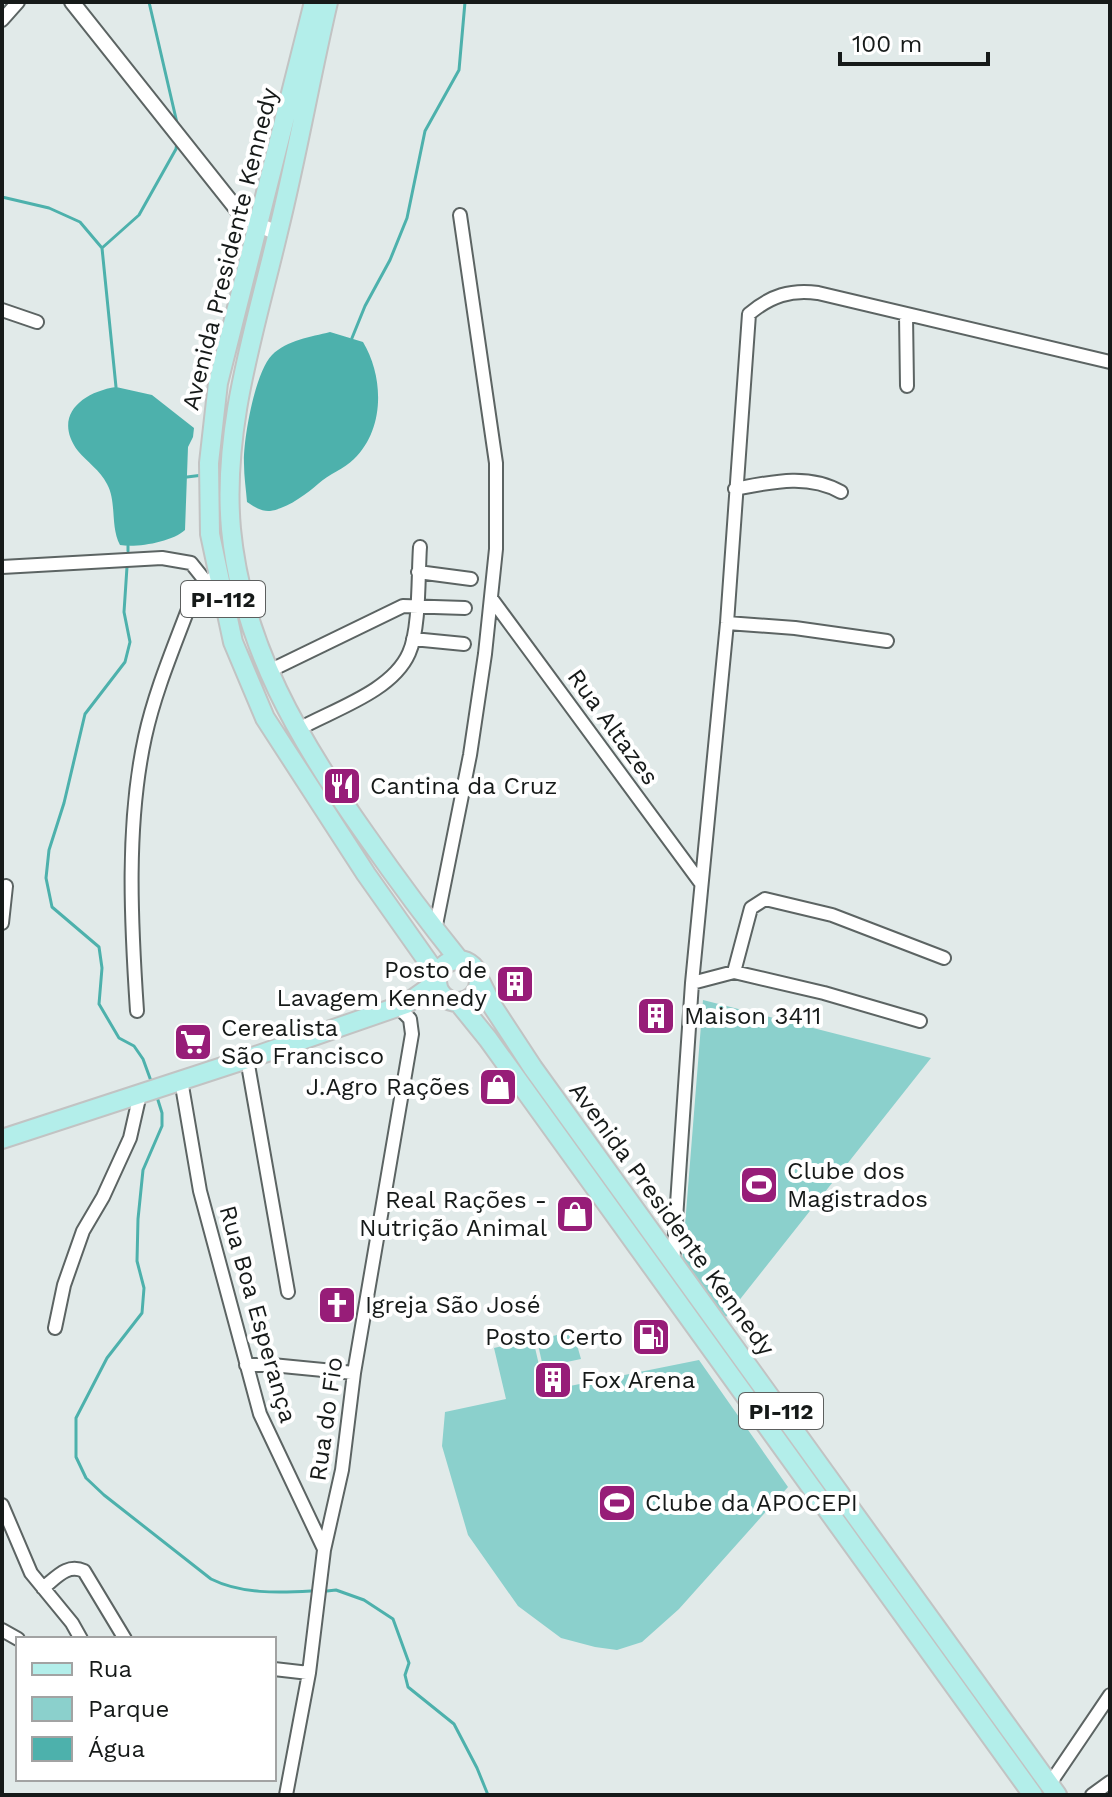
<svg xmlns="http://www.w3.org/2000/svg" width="1112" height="1797" viewBox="0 0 1112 1797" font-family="'Work Sans',sans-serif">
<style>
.green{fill:#8bd0cc}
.water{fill:#4db1ac}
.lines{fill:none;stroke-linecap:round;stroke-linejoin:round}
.stream{stroke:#4db1ac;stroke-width:3}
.minor-casing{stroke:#5c6463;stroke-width:16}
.tertiary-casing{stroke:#5c6463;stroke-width:18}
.primary-casing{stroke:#c2c3c3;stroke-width:22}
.minor{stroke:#fff;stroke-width:12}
.tertiary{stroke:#fff;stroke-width:14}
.primary{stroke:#b3eeea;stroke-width:18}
.labels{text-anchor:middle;stroke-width:8;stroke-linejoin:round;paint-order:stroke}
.shield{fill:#fff;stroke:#5c5f5e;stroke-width:2}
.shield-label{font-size:22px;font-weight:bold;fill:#161a19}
.street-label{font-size:24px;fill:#161a19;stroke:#fff}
.poi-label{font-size:24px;fill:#161a19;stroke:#fff;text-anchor:start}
</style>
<rect width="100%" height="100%" fill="#e1eae9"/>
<path class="green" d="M 703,1000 L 931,1058 L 726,1317 L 682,1263 Z
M 573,1331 L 581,1359 L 543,1367 L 537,1340 Z
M 533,1339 L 545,1391 L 699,1360 L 788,1487 L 679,1609 L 642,1642 L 617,1650 L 595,1647 L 561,1638 L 518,1606 L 468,1535 L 442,1446 L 445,1412 L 506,1399 L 494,1348 Z"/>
<path class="water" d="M 330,332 L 363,342 C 384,377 385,429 354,459 C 344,469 329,474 318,484 C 307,494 286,509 270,511 C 262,512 253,506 247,502 C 246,489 244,477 244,464 C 243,440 255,372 272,355 C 287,340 311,337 330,332 Z
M 116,387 L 152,395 L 194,428 L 193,437 L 188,447 L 185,530 C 172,542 137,548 120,545 C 110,526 117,502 107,484 C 100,470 87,462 78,451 C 52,416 82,392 116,387 Z"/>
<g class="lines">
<path class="stream" d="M 149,2 L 177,123
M 2,197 L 49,208 L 80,222 L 102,248 L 116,387
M 102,248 L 139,215 L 176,149 L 177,142
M 352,338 L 365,306 L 390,260 L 407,218 L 425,131 L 459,70 L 465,2
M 187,477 L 203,475
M 128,551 L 128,546
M 127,567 L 124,612 L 130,642 L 125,662 L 85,714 L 64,803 L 49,850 L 46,878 L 52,907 L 99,947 L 102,968 L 99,1004 L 119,1038 L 134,1046 L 143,1059 L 151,1081
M 157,1097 L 162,1113 L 162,1126 L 143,1170 L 138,1219 L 137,1261 L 144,1288 L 142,1313 L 107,1358 L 76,1418 L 76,1457 L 86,1478 L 104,1495 L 211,1579 C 241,1594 278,1593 311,1591
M 327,1591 L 336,1590 L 364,1600 L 393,1619 L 409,1663 L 405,1675 L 408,1687 L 454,1724 L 477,1768 L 488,1795"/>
<defs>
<path id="minor" d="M 2,20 L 18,2
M 2,310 L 37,322
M 906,315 L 907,386
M 735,489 C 771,482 808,473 841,492
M 2,567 L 162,558 L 191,563 L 207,583
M 418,572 L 471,579
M 491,598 L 700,882
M 727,623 L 795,628 L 887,641
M 413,639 L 464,644
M 267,672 L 403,606 L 465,608
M 297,730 C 332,710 392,692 409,653 C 420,629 418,574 420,547
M 2,923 L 6,886
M 435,930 L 470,755 L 485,654 L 496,549 L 496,463 L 460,215
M 734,972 L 751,908 L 765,899 L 832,915 L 944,958
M 692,983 L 734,972 L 824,993 L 920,1021
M 137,1011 C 131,922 126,824 145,737 C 155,691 174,647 190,604 L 199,591 L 217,574
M 247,1059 L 288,1292
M 181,1080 L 200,1191 L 260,1414 L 324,1549
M 673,1263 L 692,983 L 727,623 L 749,314 C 770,296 791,289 818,293 L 1110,362
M 55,1328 L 64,1285 L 83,1231 L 103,1197 L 130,1138 L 140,1094
M 246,1365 L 272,1365 L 354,1373
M 2,1505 L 31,1573 L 72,1623 L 81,1639
M 43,1588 C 56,1578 67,1563 84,1571 L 125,1639
M 2,1630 L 18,1639
M 274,1669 L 309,1673
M 1049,1785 L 1110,1695
M 286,1795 L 309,1673 L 324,1550 L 342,1470 L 354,1373 L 412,1034 L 410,1019 L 398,1007
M 1092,1795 L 1110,1782"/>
<path id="tertiary" d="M 72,2 L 239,212 L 258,225 L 278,233"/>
<path id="primary" d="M 314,2 L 218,383 L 209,463 L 210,534 L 233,642 L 265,718 L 366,874 L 438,976
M 328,2 C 310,79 297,156 278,232 C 255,330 222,428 231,529 C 242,645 300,742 366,835 C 396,878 427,920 460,961
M437 981a21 21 0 1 1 42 0a21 21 0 1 1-42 0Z
M 479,979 L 493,1007 L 533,1068 L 1057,1795
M 458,1002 L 488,1039 L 1033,1795
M 2,1139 L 247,1059 L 406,1004 L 437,982"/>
</defs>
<use href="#minor" class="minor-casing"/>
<use href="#tertiary" class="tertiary-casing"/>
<use href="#primary" class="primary-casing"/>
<use href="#minor" class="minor"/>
<use href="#tertiary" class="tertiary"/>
<use href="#primary" class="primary"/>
</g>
<defs>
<symbol id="restaurant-square" viewBox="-11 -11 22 22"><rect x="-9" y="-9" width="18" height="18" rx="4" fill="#971d78" stroke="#fff"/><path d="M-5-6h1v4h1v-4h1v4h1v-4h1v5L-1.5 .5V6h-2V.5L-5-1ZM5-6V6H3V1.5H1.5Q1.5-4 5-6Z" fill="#fff"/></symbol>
<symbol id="building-square" viewBox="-11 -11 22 22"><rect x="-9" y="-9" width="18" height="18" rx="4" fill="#971d78" stroke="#fff"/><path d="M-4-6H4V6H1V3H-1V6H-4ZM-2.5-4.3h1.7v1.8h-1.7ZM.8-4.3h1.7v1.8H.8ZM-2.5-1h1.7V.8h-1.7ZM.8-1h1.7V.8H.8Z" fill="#fff"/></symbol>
<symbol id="supermarket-square" viewBox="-11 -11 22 22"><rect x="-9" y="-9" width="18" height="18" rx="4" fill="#971d78" stroke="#fff"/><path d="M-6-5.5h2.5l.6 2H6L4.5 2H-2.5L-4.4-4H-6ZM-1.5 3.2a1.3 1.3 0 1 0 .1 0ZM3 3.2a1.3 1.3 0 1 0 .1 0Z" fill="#fff"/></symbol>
<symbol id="shop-square" viewBox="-11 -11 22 22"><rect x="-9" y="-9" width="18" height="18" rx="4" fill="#971d78" stroke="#fff"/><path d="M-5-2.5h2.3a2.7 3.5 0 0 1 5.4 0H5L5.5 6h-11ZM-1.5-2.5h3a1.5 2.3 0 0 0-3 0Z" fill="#fff"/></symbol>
<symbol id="stadium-square" viewBox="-11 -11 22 22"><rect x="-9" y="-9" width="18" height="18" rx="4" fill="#971d78" stroke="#fff"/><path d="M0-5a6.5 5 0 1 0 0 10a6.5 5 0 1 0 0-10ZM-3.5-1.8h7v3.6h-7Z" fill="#fff"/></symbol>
<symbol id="church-square" viewBox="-11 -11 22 22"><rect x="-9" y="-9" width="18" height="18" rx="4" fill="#971d78" stroke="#fff"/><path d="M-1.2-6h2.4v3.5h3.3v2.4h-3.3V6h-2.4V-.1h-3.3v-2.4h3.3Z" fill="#fff"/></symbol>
<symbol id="fuel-square" viewBox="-11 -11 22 22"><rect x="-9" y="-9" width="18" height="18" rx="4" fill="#971d78" stroke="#fff"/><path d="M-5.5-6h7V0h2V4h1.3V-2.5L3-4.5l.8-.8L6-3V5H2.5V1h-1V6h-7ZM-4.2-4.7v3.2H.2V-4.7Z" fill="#fff"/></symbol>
</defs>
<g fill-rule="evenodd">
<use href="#restaurant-square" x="320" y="764" width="44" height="44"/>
<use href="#building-square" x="493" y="962" width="44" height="44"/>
<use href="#building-square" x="634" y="994" width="44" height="44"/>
<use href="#supermarket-square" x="171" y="1020" width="44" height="44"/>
<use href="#shop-square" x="476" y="1065" width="44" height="44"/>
<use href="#stadium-square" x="737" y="1163" width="44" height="44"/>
<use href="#shop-square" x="553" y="1192" width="44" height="44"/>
<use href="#church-square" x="315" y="1283" width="44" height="44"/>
<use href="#fuel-square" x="629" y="1315" width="44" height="44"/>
<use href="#building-square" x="531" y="1358" width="44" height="44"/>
<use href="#stadium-square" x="595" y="1481" width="44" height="44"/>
</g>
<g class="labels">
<g class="shield">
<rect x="181" y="581" width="84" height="36" rx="6"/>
<rect x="739" y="1393" width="84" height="36" rx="6"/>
</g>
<g class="shield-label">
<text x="223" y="607">PI-112</text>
<text x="781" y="1419">PI-112</text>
</g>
<g class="street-label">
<text transform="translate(230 249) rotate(-76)" y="8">Avenida Presidente Kennedy</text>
<text transform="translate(613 727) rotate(54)" y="8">Rua Altazes</text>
<text transform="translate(672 1219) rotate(54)" y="8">Avenida Presidente Kennedy</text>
<text transform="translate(258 1314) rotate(74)" y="8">Rua Boa Esperança</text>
<text transform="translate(326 1419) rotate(-82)" y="8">Rua do Fio</text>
</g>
<g class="poi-label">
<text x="370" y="794">Cantina da Cruz</text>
<text x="487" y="978" text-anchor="end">Posto de<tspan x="487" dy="28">Lavagem Kennedy</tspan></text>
<text x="684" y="1024">Maison 3411</text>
<text x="221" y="1036">Cerealista<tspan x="221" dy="28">São Francisco</tspan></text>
<text x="470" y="1095" text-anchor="end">J.Agro Rações</text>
<text x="787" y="1179">Clube dos<tspan x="787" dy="28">Magistrados</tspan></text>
<text x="547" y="1208" text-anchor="end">Real Rações -<tspan x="547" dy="28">Nutrição Animal</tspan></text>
<text x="365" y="1313">Igreja São José</text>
<text x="623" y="1345" text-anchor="end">Posto Certo</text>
<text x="581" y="1388">Fox Arena</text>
<text x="645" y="1511">Clube da APOCEPI</text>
</g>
</g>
<rect width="1112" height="1797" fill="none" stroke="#161a19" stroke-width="8"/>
<rect x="16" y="1637" width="260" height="144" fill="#ffffff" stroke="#a2a3a3" stroke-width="2"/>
<rect x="32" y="1663" width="40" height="12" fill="#b3eeea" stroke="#a2a3a3" stroke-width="2"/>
<text x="88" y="1677" font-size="24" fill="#161a19">Rua</text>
<rect x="32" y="1697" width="40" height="24" fill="#8bd0cc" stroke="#a2a3a3" stroke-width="2"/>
<text x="88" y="1717" font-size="24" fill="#161a19">Parque</text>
<rect x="32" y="1737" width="40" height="24" fill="#4db1ac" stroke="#a2a3a3" stroke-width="2"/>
<text x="88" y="1757" font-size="24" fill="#161a19">Água</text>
<path d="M840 52v12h148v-12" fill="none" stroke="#161a19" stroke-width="4"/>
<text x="852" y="52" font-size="24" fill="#161a19" stroke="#ffffff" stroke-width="6" paint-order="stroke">100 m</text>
</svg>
